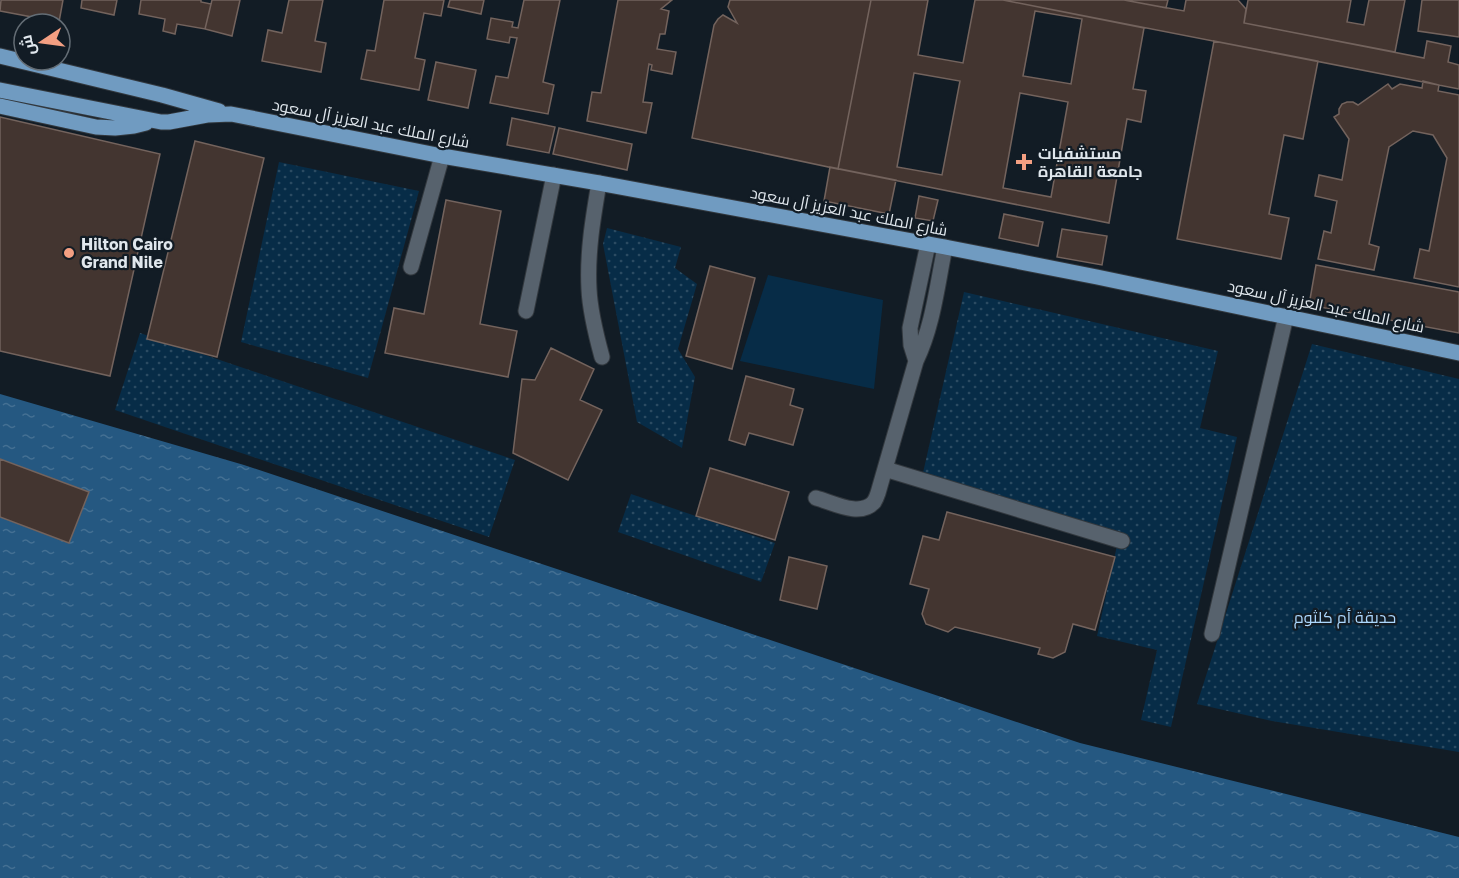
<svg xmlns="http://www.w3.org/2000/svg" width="1459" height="878" viewBox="0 0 1459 878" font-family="'Golos Text',Cairo,sans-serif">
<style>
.grass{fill:url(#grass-dots)}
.garden{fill:#072c47}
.water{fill:url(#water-ripples)}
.building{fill:#433530;stroke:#73635d;stroke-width:1.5;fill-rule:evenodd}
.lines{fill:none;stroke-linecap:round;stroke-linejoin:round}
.minor-casing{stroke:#32383e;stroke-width:17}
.major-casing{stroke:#32383e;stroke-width:17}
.minor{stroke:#57626d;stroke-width:15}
.major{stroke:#709bc1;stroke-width:15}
.poi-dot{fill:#f39f82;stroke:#121c25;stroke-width:2}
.labels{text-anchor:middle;stroke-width:4.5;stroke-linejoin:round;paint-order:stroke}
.street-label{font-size:16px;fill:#e0e7ed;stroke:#121c25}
.poi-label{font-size:16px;font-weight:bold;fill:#e0e7ed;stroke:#121c25;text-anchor:start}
.park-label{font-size:16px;fill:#acd7fd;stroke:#121c25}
</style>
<defs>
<pattern id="grass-dots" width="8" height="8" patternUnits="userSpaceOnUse" patternTransform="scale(1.5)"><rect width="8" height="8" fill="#072c47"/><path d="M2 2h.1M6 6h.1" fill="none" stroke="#2b4b62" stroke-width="1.8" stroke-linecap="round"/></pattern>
<pattern id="water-ripples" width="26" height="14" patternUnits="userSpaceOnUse" patternTransform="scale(1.5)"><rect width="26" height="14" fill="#255881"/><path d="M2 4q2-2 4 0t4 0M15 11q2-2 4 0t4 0" fill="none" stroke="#447093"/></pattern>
</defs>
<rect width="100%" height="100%" fill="#121c25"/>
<path class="grass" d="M 279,162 L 419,191 L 368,378 L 241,342 Z
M 607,228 L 681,247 L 675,268 L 697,284 L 678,349 L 695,377 L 682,448 L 637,422 L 603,244 Z
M 964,292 L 1218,351 L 1200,428 L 1237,437 L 1171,727 L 1141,720 L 1157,650 L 1097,636 L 1120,532 L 920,486 Z
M 140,333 L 515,460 L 489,537 L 115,410 Z
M 1312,344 L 1459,379 L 1459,752 L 1272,721 L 1197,704 Z
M 631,494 L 775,543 L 761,582 L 618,532 Z"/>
<path class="garden" d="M 768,275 L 883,300 L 874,389 L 740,361 Z"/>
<path class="water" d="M 0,394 L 244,465 L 1080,743 L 1459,837 L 1459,878 L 0,878 Z"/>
<path class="building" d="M 1,0 L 63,0 L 59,22 L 0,11 Z
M 82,0 L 117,0 L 114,15 L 81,8 Z
M 141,0 L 201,0 L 201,2 L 211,4 L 205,29 L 177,24 L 175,34 L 163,31 L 165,19 L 139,14 Z
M 212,0 L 240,0 L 232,36 L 205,29 Z
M 289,0 L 323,0 L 315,41 L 326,43 L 321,72 L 262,61 L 268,30 L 282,33 Z
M 384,0 L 444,0 L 441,16 L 424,13 L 415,58 L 425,60 L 419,90 L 361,79 L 367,50 L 375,51 Z
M 450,0 L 484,0 L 481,14 L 448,7 Z
M 524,0 L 560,0 L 543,82 L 554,85 L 548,114 L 490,103 L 496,76 L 508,78 L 517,38 L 510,37 L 509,43 L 487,39 L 491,18 L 513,22 L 512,27 L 518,28 Z
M 618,0 L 672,0 L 661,9 L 669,11 L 665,34 L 660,34 L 657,49 L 676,52 L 672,74 L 651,70 L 652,65 L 649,64 L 643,102 L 652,103 L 646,133 L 587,121 L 592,92 L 601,93 Z
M 730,0 L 871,0 L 838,169 L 692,138 L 714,25 L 718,19 L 723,15 L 737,23 L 728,7 Z
M 871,0 L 928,0 L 918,55 L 963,63 L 975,0 L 1003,0 L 1144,28 L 1133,89 L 1146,91 L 1141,122 L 1127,119 L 1109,223 L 838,169 ZM 1035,11 L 1082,19 L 1071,84 L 1023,76 ZM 914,73 L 960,81 L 942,175 L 897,167 ZM 1020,93 L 1068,102 L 1051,197 L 1003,188 Z
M 1003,0 L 1124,0 L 1184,11 L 1186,0 L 1238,0 L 1246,9 L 1244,23 L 1424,58 L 1427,41 L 1451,46 L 1448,62 L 1459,65 L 1459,89 Z
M 1124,0 L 1168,0 L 1166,8 Z
M 1248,0 L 1351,0 L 1347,22 L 1364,25 L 1369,0 L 1405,0 L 1395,52 L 1244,23 Z
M 1422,0 L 1459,0 L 1459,37 L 1418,31 Z
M 1214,41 L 1318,61 L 1303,139 L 1284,135 L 1269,214 L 1289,218 L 1281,259 L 1177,239 Z
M 436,62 L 476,70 L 468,108 L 428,100 Z
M 1423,81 L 1439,85 L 1438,91 L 1459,95 L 1459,287 L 1414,278 L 1420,249 L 1429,251 L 1447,158 L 1433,135 L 1413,131 L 1389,147 L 1369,244 L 1379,247 L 1374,270 L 1318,259 L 1324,231 L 1331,233 L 1337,201 L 1315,196 L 1319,175 L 1342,180 L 1349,139 L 1334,117 L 1339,114 L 1339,109 L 1342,104 L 1347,102 L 1353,102 L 1358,105 L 1388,84 L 1392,89 L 1400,84 L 1422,88 Z
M 0,117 L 160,154 L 110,376 L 0,351 Z
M 512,118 L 555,127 L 549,153 L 507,145 Z
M 559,128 L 632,144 L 627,170 L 553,154 Z
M 195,141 L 264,158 L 217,357 L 147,339 Z
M 830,167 L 896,180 L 889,214 L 824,201 Z
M 919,196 L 938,200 L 933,221 L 915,218 Z
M 446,200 L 501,211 L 480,324 L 517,331 L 508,377 L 385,353 L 394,308 L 424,314 Z
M 1004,214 L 1043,222 L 1038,246 L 999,238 Z
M 1062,229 L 1107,236 L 1102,265 L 1057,257 Z
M 1316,265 L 1459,292 L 1459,333 L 1309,305 Z
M 710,266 L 755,278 L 732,369 L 686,356 Z
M 551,348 L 594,369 L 580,400 L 602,410 L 568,480 L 513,453 L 522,379 L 535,380 Z
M 746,376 L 794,389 L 790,405 L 803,409 L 793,445 L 749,433 L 745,445 L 729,440 Z
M 0,459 L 89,492 L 69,543 L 0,517 Z
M 710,468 L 789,492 L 775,540 L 696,516 Z
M 947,512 L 1115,557 L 1095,630 L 1073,624 L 1065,652 L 1053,658 L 1038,654 L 1040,648 L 955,627 L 948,632 L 926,624 L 922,614 L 929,589 L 910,584 L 923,536 L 939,540 Z
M 789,557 L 827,566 L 817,609 L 780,600 Z"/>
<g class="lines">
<defs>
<path id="minor" d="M 599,183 C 593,218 587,253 589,289 C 590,312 596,335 602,357
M 411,267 L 442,156
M 526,311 L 554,175
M 916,361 L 911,345 L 910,328 L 928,244
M 885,469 L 1122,541
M 816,498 C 832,502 860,518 874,502 C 876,499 877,496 878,493 L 916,361 C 933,326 937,286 945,247
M 1212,634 L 1286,316"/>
<path id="major" d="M 0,56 L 162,95 L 219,111
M 0,90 L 161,122 L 169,122 L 207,115 L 231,114 L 442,156 L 599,183 L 945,247 L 1097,277 L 1459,353
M 0,106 L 96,127 L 115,128 L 134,126 L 146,123"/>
</defs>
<use href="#minor" class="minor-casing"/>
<use href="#major" class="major-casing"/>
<use href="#minor" class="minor"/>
<use href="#major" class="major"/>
</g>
<g class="poi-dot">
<path d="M1021 153h6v6h6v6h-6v6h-6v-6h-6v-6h6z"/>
<circle cx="69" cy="253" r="6"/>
</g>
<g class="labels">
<g class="street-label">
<text transform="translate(371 123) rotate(11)" y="6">شارع الملك عبد العزيز آل سعود</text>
<text transform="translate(849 211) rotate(11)" y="6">شارع الملك عبد العزيز آل سعود</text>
<text transform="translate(1326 306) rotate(12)" y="6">شارع الملك عبد العزيز آل سعود</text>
</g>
<g class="poi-label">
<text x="1038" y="159">مستشفيات<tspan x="1038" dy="18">جامعة القاهرة</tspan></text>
<text x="81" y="250">Hilton Cairo<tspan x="81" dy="18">Grand Nile</tspan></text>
</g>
<g class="park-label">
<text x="1345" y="623">حديقة أم كلثوم</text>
</g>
</g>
<g transform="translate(42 42) rotate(257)"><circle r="28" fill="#121c25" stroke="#646d75" stroke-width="1.5"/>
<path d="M0-4.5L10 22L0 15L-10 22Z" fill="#f39f82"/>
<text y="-9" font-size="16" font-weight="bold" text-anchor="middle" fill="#e0e7ed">ش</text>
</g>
</svg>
